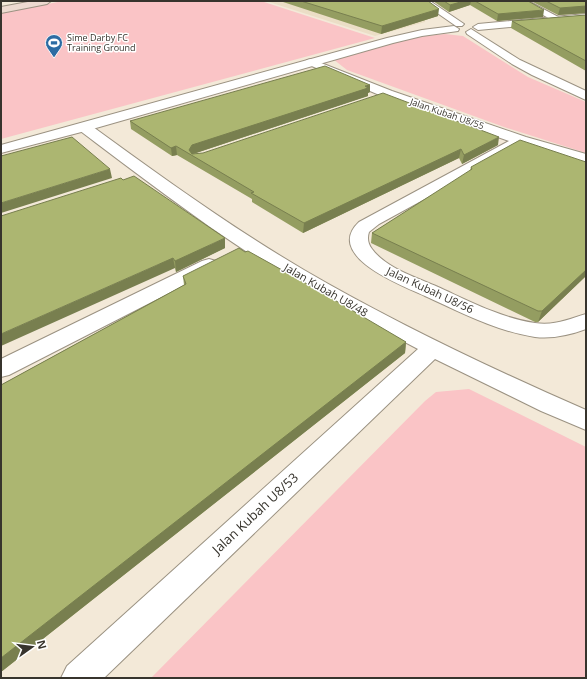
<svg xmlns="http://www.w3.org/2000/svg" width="587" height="679" viewBox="0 0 587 679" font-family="'Open Sans',sans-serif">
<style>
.built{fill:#ebdec6}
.green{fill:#fac4c6}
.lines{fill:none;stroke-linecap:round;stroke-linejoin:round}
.minor-casing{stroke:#9b9282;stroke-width:2}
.tertiary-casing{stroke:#9b9282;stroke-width:2}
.secondary-casing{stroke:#9b9282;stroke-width:2}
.minor{fill:#fff;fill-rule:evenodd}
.tertiary{fill:#fff;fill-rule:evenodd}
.secondary{fill:#eddad0;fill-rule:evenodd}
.wall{fill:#949d61}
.shaded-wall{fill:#787f4f}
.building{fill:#acb671;stroke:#787f4f}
.labels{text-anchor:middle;stroke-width:3;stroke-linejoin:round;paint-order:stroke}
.far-poi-label{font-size:9px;fill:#37342d;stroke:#fff;text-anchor:start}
.far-street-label{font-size:9px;fill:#37342d;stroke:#fff}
.street-label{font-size:11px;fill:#37342d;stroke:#fff}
.near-street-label{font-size:13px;fill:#37342d;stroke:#fff}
</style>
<rect width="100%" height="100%" fill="#f3e9d8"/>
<path class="built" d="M 266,1 L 404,1 L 426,16 L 425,22 L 375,36 Z"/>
<path class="green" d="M 63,1 L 261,1 L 375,38 L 1,139 L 1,13 Z
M 445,34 L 463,36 L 528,77 L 586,102 L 586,153 L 504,127 L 347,70 L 333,59 L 406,38 Z
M 469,389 L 586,447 L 586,678 L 151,678 L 425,401 L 436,392 Z"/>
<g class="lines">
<defs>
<path id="minor" d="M 517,1 L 528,1 L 564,20 L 559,23 L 556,22 Z
M 311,59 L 392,91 L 526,137 L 586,154 L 586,164 L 523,145 L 379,224 L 369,232 C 367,238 368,244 372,249 C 387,269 416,277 438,287 C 469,301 501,318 535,323 C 554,326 569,319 586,314 L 586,329 C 570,335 552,339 535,337 C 496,331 460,312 425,296 C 403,286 323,256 359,222 L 509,141 L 384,97 L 307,64 L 305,62 L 307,60 Z
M 84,123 L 89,124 C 159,175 229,226 304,270 C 395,323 490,368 586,410 L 586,430 L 541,411 L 435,359 L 104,678 L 61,678 L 67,666 L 418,349 C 366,322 314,294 264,263 C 200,222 140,176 79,130 L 77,127 L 79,124 Z
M 209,259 L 216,261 L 219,265 L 216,269 L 9,375 L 1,377 L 1,359 L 202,261 Z"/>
<path id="tertiary" d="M 420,1 L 430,1 L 464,24 L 462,26 L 456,26 Z
M 586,14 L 586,20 L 478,30 L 473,27 L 478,24 Z
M 454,26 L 459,29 L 458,31 L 422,36 L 393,43 L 89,130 L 1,153 L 1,145 L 387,38 L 422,30 Z
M 471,29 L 520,60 L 586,91 L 586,100 L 532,75 L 512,64 L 467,34 L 466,32 Z"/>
<path id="secondary" d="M 33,1 L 51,1 L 47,4 L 1,13 L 1,7 Z"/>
</defs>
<use href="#minor" class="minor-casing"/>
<use href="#tertiary" class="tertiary-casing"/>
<use href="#secondary" class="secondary-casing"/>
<use href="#minor" class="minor"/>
<use href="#tertiary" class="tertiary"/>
<use href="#secondary" class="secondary"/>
</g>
<path class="wall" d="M 280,1 L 428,1 L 438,16 L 381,34 Z
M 433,1 L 528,1 L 543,17 L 497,21 L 470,5 L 449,12 Z
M 531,1 L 586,1 L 586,13 L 558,15 Z
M 586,15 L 586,71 L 511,28 L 512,21 Z
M 370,85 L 370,92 L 368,93 L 368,96 L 193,154 L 498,145 L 462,164 L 459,158 L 303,233 L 252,202 L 252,199 L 177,155 L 172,156 L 131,129 L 130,121 Z
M 471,167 L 586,276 L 538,322 L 535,322 L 371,243 L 372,233 L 470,171 Z
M 1,216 L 225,248 L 176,272 L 175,268 Z
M 245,252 L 406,342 L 405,353 L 1,672 L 1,385 L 184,285 L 183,276 Z"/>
<path class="shaded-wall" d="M 464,1 L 471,1 L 470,5 L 449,12 L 450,5 Z
M 586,6 L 586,13 L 558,15 L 560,8 Z
M 439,9 L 438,16 L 381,34 L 382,26 Z
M 544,10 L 543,17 L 497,21 L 498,14 Z
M 370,85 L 370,92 L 368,93 L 368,96 L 193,154 L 192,155 L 189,150 L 192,145 Z
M 499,137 L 498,145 L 462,164 L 464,155 Z
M 176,146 L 177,155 L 172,156 L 171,148 Z
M 461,149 L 459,158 L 303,233 L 304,223 Z
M 110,169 L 112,178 L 1,213 L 1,203 Z
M 225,238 L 225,248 L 176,272 L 175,261 Z
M 173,258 L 175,268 L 1,346 L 1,334 Z
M 586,270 L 586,276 L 538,322 L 542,311 Z
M 406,342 L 405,353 L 1,672 L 1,658 Z"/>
<path class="building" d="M 301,1 L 428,1 L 439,9 L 382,26 Z
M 444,1 L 464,1 L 450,5 Z
M 475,1 L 528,1 L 544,10 L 498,14 Z
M 546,1 L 586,1 L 586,6 L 560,8 Z
M 586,15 L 586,61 L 512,21 Z
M 325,66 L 370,85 L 365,86 L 368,88 L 192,145 L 189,150 L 192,154 L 203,153 L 383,93 L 499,137 L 464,155 L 461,149 L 304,223 L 251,193 L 254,192 L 176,146 L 171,148 L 130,121 Z
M 72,137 L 110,169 L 1,203 L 1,156 Z
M 520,140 L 586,162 L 586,270 L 542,311 L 538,311 L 372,233 L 472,169 L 471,167 Z
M 134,176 L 225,238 L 175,261 L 173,258 L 1,334 L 1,216 L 121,178 L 123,180 Z
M 239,248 L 245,252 L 248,251 L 309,285 L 406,342 L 1,658 L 1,385 L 186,284 L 183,276 Z"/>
<defs>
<symbol id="stadium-pin" viewBox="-11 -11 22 30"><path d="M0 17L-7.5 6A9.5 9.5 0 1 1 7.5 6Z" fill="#2d6ca3" stroke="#fff"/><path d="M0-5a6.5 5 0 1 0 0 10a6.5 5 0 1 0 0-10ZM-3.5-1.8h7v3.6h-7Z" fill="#fff"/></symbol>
</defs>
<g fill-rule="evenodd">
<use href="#stadium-pin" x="44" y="33" width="20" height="27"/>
</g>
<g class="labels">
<g class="far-poi-label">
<text x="67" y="41">Sime Darby FC<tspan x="67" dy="10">Training Ground</tspan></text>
</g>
<g class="far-street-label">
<text transform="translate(447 114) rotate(19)" y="3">Jalan Kubah U8/55</text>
</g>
<g class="street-label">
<text transform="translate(326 290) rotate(30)" y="4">Jalan Kubah U8/48</text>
<text transform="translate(430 290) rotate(25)" y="4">Jalan Kubah U8/56</text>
</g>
<g class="near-street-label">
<text transform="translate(255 513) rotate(-43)" y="5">Jalan Kubah U8/53</text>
</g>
</g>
<rect width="587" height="679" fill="none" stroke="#37342d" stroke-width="4"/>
<g transform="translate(32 647) rotate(76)" stroke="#ffffff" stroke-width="3" paint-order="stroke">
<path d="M0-3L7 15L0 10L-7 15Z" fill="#37342d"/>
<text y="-6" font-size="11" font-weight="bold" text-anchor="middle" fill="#37342d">N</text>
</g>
</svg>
